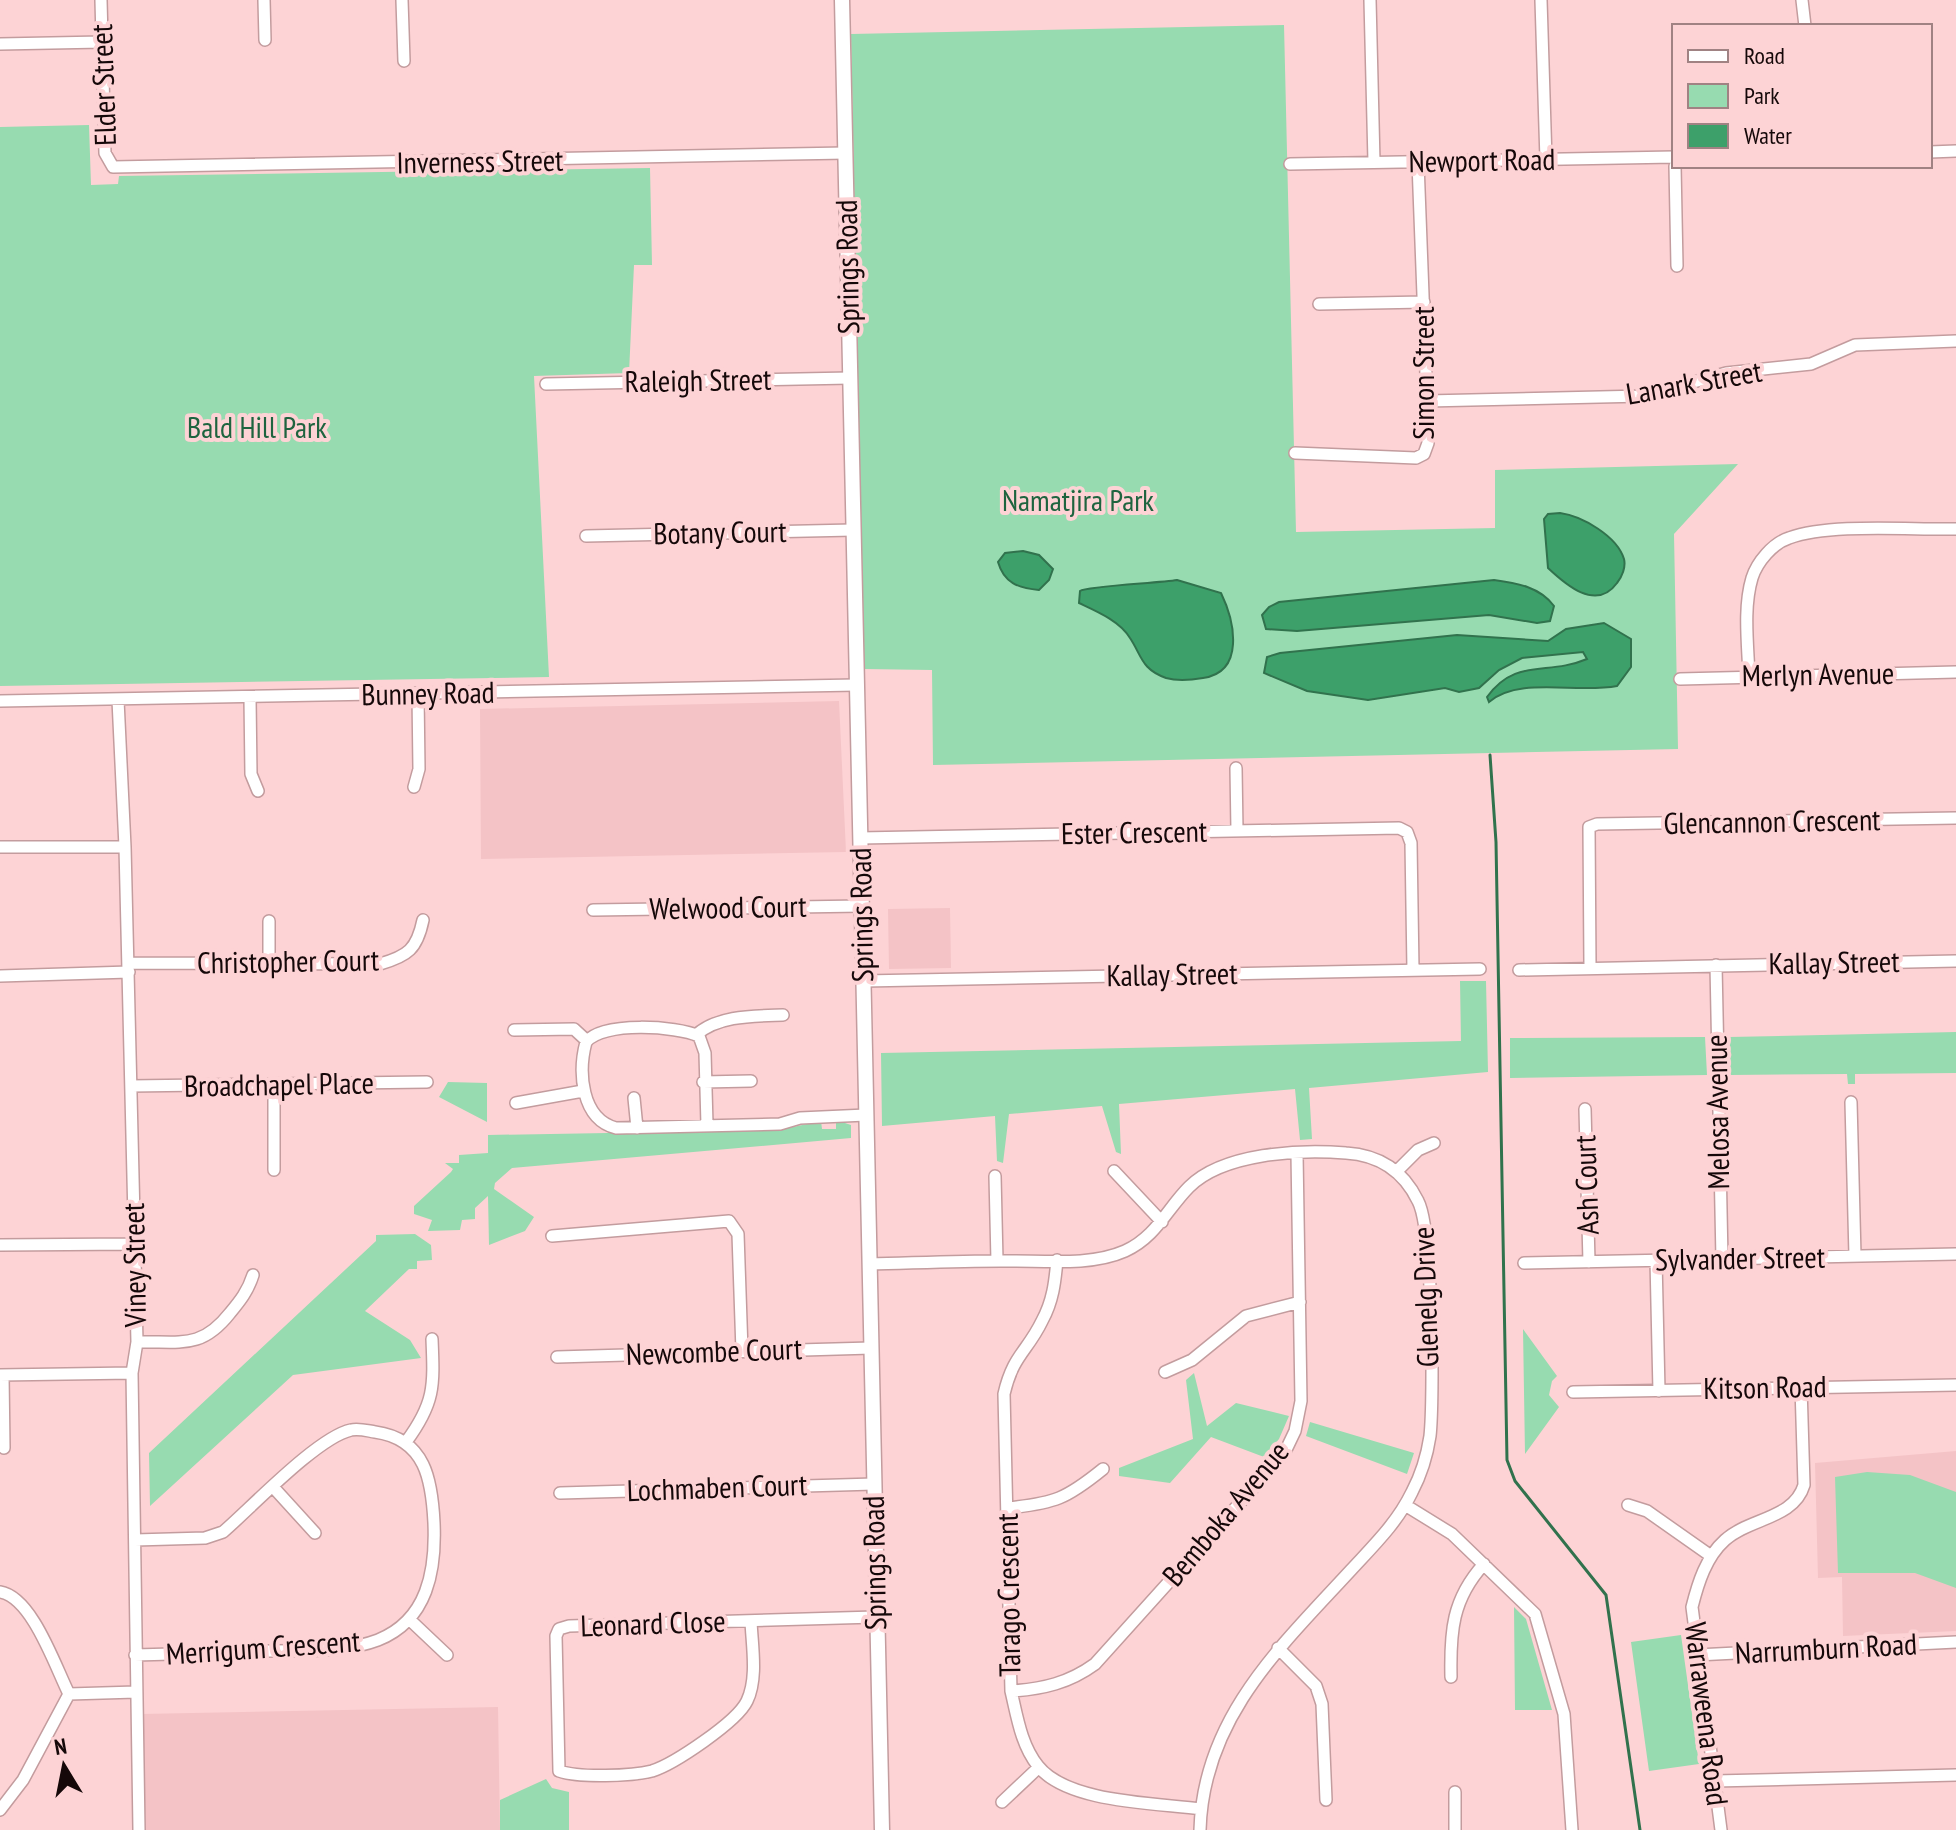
<svg xmlns="http://www.w3.org/2000/svg" width="1956" height="1830" viewBox="0 0 1956 1830" font-family="'PT Sans Narrow',sans-serif">
<style>
.built{fill:#f4c3c6}
.green{fill:#97dbb0}
.water{fill:#3da06a;stroke:#31724d;stroke-width:2}
.lines{fill:none;stroke-linecap:round;stroke-linejoin:round}
.stream{stroke:#31724d;stroke-width:3}
.minor-casing{stroke:#c39c9e;stroke-width:14}
.major-casing{stroke:#c39c9e;stroke-width:17}
.minor{stroke:#fff;stroke-width:11}
.major{stroke:#fff;stroke-width:14}
.labels{text-anchor:middle;stroke-width:8;stroke-linejoin:round;paint-order:stroke}
.street-label{font-size:30px;fill:#150809;stroke:#fdd3d5}
.park-label{font-size:30px;fill:#1e643f;stroke:#fdd3d5}
</style>
<rect width="100%" height="100%" fill="#fdd3d5"/>
<path class="built" d="M 839,701 L 846,852 L 481,859 L 480,709 Z
M 950,908 L 951,968 L 889,969 L 888,909 Z
M 1956,1451 L 1956,1631 L 1843,1636 L 1842,1577 L 1818,1578 L 1815,1463 Z
M 498,1707 L 500,1830 L 146,1830 L 141,1714 Z"/>
<path class="green" d="M 1284,25 L 1296,532 L 1495,528 L 1495,470 L 1738,464 L 1674,534 L 1678,749 L 933,765 L 932,670 L 864,669 L 851,34 Z
M 89,125 L 91,185 L 118,184 L 119,176 L 650,168 L 652,265 L 634,265 L 629,373 L 534,376 L 549,677 L 0,686 L 0,127 Z
M 1460,981 L 1486,981 L 1488,1072 L 1309,1088 L 1312,1139 L 1300,1140 L 1295,1089 L 1119,1104 L 1121,1154 L 1116,1152 L 1102,1106 L 1009,1114 L 1003,1163 L 997,1161 L 995,1116 L 882,1126 L 881,1053 L 1461,1041 Z
M 1956,1032 L 1956,1073 L 1855,1074 L 1855,1084 L 1848,1084 L 1847,1074 L 1730,1075 L 1729,1037 Z
M 1705,1037 L 1707,1075 L 1510,1078 L 1510,1038 Z
M 448,1082 L 487,1083 L 487,1122 L 439,1097 Z
M 836,1120 L 851,1125 L 851,1138 L 512,1168 L 495,1183 L 494,1189 L 534,1217 L 525,1231 L 489,1245 L 488,1196 L 475,1208 L 475,1219 L 462,1220 L 460,1230 L 428,1231 L 432,1220 L 414,1214 L 414,1206 L 451,1172 L 453,1169 L 445,1163 L 459,1163 L 459,1155 L 488,1153 L 488,1135 L 779,1130 L 821,1121 L 822,1129 L 836,1129 Z
M 415,1234 L 431,1245 L 432,1260 L 417,1261 L 417,1269 L 409,1269 L 365,1311 L 410,1340 L 421,1358 L 293,1375 L 150,1506 L 149,1453 L 376,1241 L 376,1235 Z
M 1523,1329 L 1557,1376 L 1552,1381 L 1549,1395 L 1559,1407 L 1525,1454 Z
M 1194,1373 L 1207,1426 L 1236,1403 L 1289,1416 L 1279,1439 L 1264,1457 L 1211,1437 L 1170,1483 L 1119,1476 L 1119,1468 L 1193,1439 L 1186,1380 Z
M 1310,1422 L 1414,1453 L 1407,1474 L 1306,1436 Z
M 1867,1472 L 1910,1475 L 1956,1492 L 1956,1588 L 1915,1573 L 1838,1573 L 1835,1477 Z
M 1514,1607 L 1526,1619 L 1552,1710 L 1515,1710 Z
M 1681,1635 L 1699,1764 L 1649,1771 L 1631,1642 Z
M 546,1779 L 552,1788 L 569,1792 L 569,1830 L 500,1830 L 500,1800 Z"/>
<path class="water" d="M 1560,513 C 1582,516 1617,536 1624,559 C 1626,567 1622,577 1617,583 C 1596,612 1565,584 1548,568 L 1544,519 L 1548,514 Z
M 1023,551 L 1039,555 L 1053,569 L 1049,580 L 1039,590 C 1018,588 1004,583 998,562 L 1005,553 Z
M 1177,580 L 1221,593 C 1235,622 1245,672 1203,678 C 1192,680 1176,681 1166,678 C 1141,669 1142,656 1130,638 C 1120,621 1096,611 1079,603 L 1080,591 C 1087,586 1159,583 1177,580 Z
M 1494,580 C 1517,583 1540,587 1554,606 L 1550,621 L 1537,623 L 1489,615 L 1297,631 L 1266,629 L 1262,615 L 1269,607 L 1279,602 Z
M 1604,623 L 1631,639 L 1631,667 L 1617,686 C 1576,694 1520,676 1489,702 L 1487,697 C 1516,657 1547,676 1587,659 L 1583,652 L 1522,658 L 1499,670 L 1479,688 L 1459,692 L 1445,688 L 1368,700 L 1307,691 L 1264,673 L 1267,657 L 1280,653 L 1457,635 L 1548,641 L 1566,629 Z"/>
<g class="lines">
<path class="stream" d="M 1490,755 L 1496,842 L 1507,1460 L 1515,1481 L 1606,1595 L 1640,1830"/>
<defs>
<path id="minor" d="M 101,0 L 105,153 L 113,167 L 846,153
M 264,0 L 265,40
M 402,0 L 404,61
M 1370,0 L 1374,162
M 1541,0 L 1546,160
M 1802,0 L 1805,26
M 0,44 L 102,42
M 1930,152 L 1956,151
M 1290,164 L 1674,157
M 1675,166 L 1677,266
M 1319,304 L 1424,302
M 546,384 L 850,378
M 1427,401 L 1643,396 L 1726,373 L 1811,364 L 1855,345 L 1956,341
M 1295,453 L 1416,458 L 1424,454 L 1428,443 L 1427,401 L 1418,163
M 586,536 L 853,530
M 1749,677 C 1748,645 1743,608 1752,578 C 1757,562 1773,543 1789,538 C 1831,523 1909,530 1956,529
M 1680,679 L 1956,672
M 250,698 L 251,774 L 258,791
M 118,700 L 125,847 L 137,1342 L 132,1373 L 139,1830
M 0,701 L 856,685
M 1236,768 L 1237,831
M 414,787 L 419,769 L 418,694
M 860,838 L 1399,828 L 1407,832 L 1411,843 L 1413,970
M 0,847 L 125,847
M 593,910 L 862,906
M 269,921 L 269,965
M 128,963 L 380,964 C 408,956 417,949 423,920
M 1716,965 L 1722,1259
M 1590,967 L 1589,827 L 1597,824 L 1956,818
M 1519,970 L 1956,961
M 0,976 L 129,972
M 864,981 L 1480,969
M 514,1030 L 574,1029 L 587,1041
M 696,1035 C 718,1015 755,1016 783,1015
M 703,1082 L 751,1081
M 274,1085 L 274,1170
M 131,1086 L 427,1082
M 634,1098 L 637,1128
M 1851,1102 L 1855,1256
M 516,1103 L 583,1091
M 1585,1109 L 1589,1262
M 707,1125 L 705,1053 L 699,1036 C 676,1026 603,1021 586,1042 C 578,1072 581,1119 616,1128 L 780,1124 L 800,1118 L 866,1115
M 1114,1171 L 1162,1222
M 1396,1172 L 1418,1150 L 1434,1143
M 995,1176 L 997,1261
M 552,1236 L 729,1221 L 738,1234 L 742,1351
M 0,1245 L 133,1244
M 1057,1260 C 1055,1282 1053,1301 1042,1321 C 1027,1352 1013,1355 1004,1394 L 1011,1691 C 1017,1716 1021,1745 1038,1766 C 1067,1803 1157,1803 1201,1809
M 1656,1260 L 1659,1391
M 1524,1263 L 1956,1254
M 870,1264 C 913,1263 957,1261 1001,1261 C 1040,1260 1089,1267 1125,1251 C 1156,1237 1167,1209 1189,1187 C 1223,1153 1300,1149 1346,1153 C 1379,1155 1403,1170 1418,1201 C 1433,1229 1434,1399 1430,1436 C 1427,1456 1421,1475 1412,1492 C 1397,1523 1374,1545 1351,1570 C 1281,1646 1203,1718 1200,1830
M 137,1342 C 180,1341 201,1350 230,1313 C 240,1301 248,1291 253,1275
M 557,1357 L 871,1348
M 1165,1372 L 1192,1360 L 1246,1316 L 1300,1302
M 0,1375 L 132,1373
M 3,1375 L 4,1448
M 1573,1392 L 1956,1385
M 406,1442 C 435,1403 434,1386 432,1339
M 274,1488 L 315,1533
M 560,1493 L 874,1484
M 1405,1505 L 1452,1534 L 1535,1614 L 1564,1714 L 1572,1830
M 1628,1505 L 1647,1511 L 1711,1556
M 1008,1508 C 1055,1503 1066,1499 1103,1469
M 135,1540 L 205,1538 L 223,1532 C 252,1507 318,1437 351,1430 C 359,1428 368,1431 375,1432 C 426,1439 432,1481 434,1523 C 436,1570 428,1620 378,1640 C 344,1653 305,1650 270,1651 C 225,1653 180,1654 135,1655
M 0,1592 C 32,1597 55,1666 69,1694
M 410,1620 L 447,1655
M 751,1621 C 752,1646 758,1678 747,1701 C 737,1722 674,1764 652,1771 C 632,1776 579,1778 559,1771 L 556,1636 L 559,1629 L 569,1626 L 875,1617
M 1278,1648 L 1316,1686 L 1322,1704 L 1326,1800
M 1697,1655 L 1956,1642
M 1451,1677 C 1450,1632 1452,1599 1484,1564
M 1011,1691 C 1043,1689 1069,1683 1095,1664 L 1284,1454 L 1295,1431 L 1301,1401 L 1297,1154
M 69,1694 L 136,1692
M 1715,1781 L 1956,1775
M 1455,1792 L 1455,1830
M 1002,1802 L 1038,1768
M 0,1810 L 23,1780 L 69,1694
M 1721,1830 L 1692,1607 C 1698,1583 1706,1557 1725,1540 C 1749,1518 1794,1519 1804,1485 L 1801,1387"/>
<path id="major" d="M 842,0 L 882,1830"/>
</defs>
<use href="#minor" class="minor-casing"/>
<use href="#major" class="major-casing"/>
<use href="#minor" class="minor"/>
<use href="#major" class="major"/>
</g>
<g class="labels">
<g class="street-label">
<text transform="translate(104 85) rotate(-92)" y="10">Elder Street</text>
<text transform="translate(1482 161) rotate(-1)" y="10">Newport Road</text>
<text transform="translate(480 162) rotate(-1)" y="10">Inverness Street</text>
<text transform="translate(848 267) rotate(-91)" y="10">Springs Road</text>
<text transform="translate(1424 373) rotate(-90)" y="10">Simon Street</text>
<text transform="translate(698 381) rotate(-1)" y="10">Raleigh Street</text>
<text transform="translate(1694 383) rotate(-10)" y="10">Lanark Street</text>
<text transform="translate(720 533) rotate(-1)" y="10">Botany Court</text>
<text transform="translate(1818 675) rotate(-1)" y="10">Merlyn Avenue</text>
<text transform="translate(428 694) rotate(-1)" y="10">Bunney Road</text>
<text transform="translate(1772 822) rotate(-1)" y="10">Glencannon Crescent</text>
<text transform="translate(1134 833) rotate(-1)" y="10">Ester Crescent</text>
<text transform="translate(728 908) rotate(-1)" y="10">Welwood Court</text>
<text transform="translate(862 915) rotate(-91)" y="10">Springs Road</text>
<text transform="translate(288 962) rotate(-1)" y="10">Christopher Court</text>
<text transform="translate(1834 963) rotate(-1)" y="10">Kallay Street</text>
<text transform="translate(1172 975) rotate(-1)" y="10">Kallay Street</text>
<text transform="translate(279 1085) rotate(-1)" y="10">Broadchapel Place</text>
<text transform="translate(1718 1112) rotate(-91)" y="10">Melosa Avenue</text>
<text transform="translate(1587 1185) rotate(-92)" y="10">Ash Court</text>
<text transform="translate(1740 1259) rotate(-1)" y="10">Sylvander Street</text>
<text transform="translate(135 1265) rotate(-91)" y="10">Viney Street</text>
<text transform="translate(1426 1297) rotate(-92)" y="10">Glenelg Drive</text>
<text transform="translate(714 1352) rotate(-2)" y="10">Newcombe Court</text>
<text transform="translate(1765 1388) rotate(-1)" y="10">Kitson Road</text>
<text transform="translate(717 1488) rotate(-2)" y="10">Lochmaben Court</text>
<text transform="translate(1226 1514) rotate(-50)" y="10">Bemboka Avenue</text>
<text transform="translate(875 1563) rotate(-91)" y="10">Springs Road</text>
<text transform="translate(1009 1595) rotate(-91)" y="10">Tarago Crescent</text>
<text transform="translate(653 1624) rotate(-2)" y="10">Leonard Close</text>
<text transform="translate(263 1648) rotate(-4)" y="10">Merrigum Crescent</text>
<text transform="translate(1826 1649) rotate(-3)" y="10">Narrumburn Road</text>
<text transform="translate(1706 1714) rotate(83)" y="10">Warraweena Road</text>
</g>
<g class="park-label">
<text x="257" y="438">Bald Hill Park</text>
<text x="1078" y="511">Namatjira Park</text>
</g>
</g>
<rect x="1672" y="24" width="260" height="144" fill="#fdd3d5" stroke="#a08283" stroke-width="2"/>
<rect x="1688" y="50" width="40" height="12" fill="#ffffff" stroke="#a08283" stroke-width="2"/>
<text x="1744" y="64" font-size="24" fill="#150809">Road</text>
<rect x="1688" y="84" width="40" height="24" fill="#97dbb0" stroke="#a08283" stroke-width="2"/>
<text x="1744" y="104" font-size="24" fill="#150809">Park</text>
<rect x="1688" y="124" width="40" height="24" fill="#3da06a" stroke="#a08283" stroke-width="2"/>
<text x="1744" y="144" font-size="24" fill="#150809">Water</text>
<g transform="translate(64 1766) rotate(350)" stroke="#fdd3d5" stroke-width="6" paint-order="stroke">
<path d="M0-6L14 30L0 20L-14 30Z" fill="#150809"/>
<text y="-12" font-size="22" font-weight="bold" text-anchor="middle" fill="#150809">N</text>
</g>
</svg>
